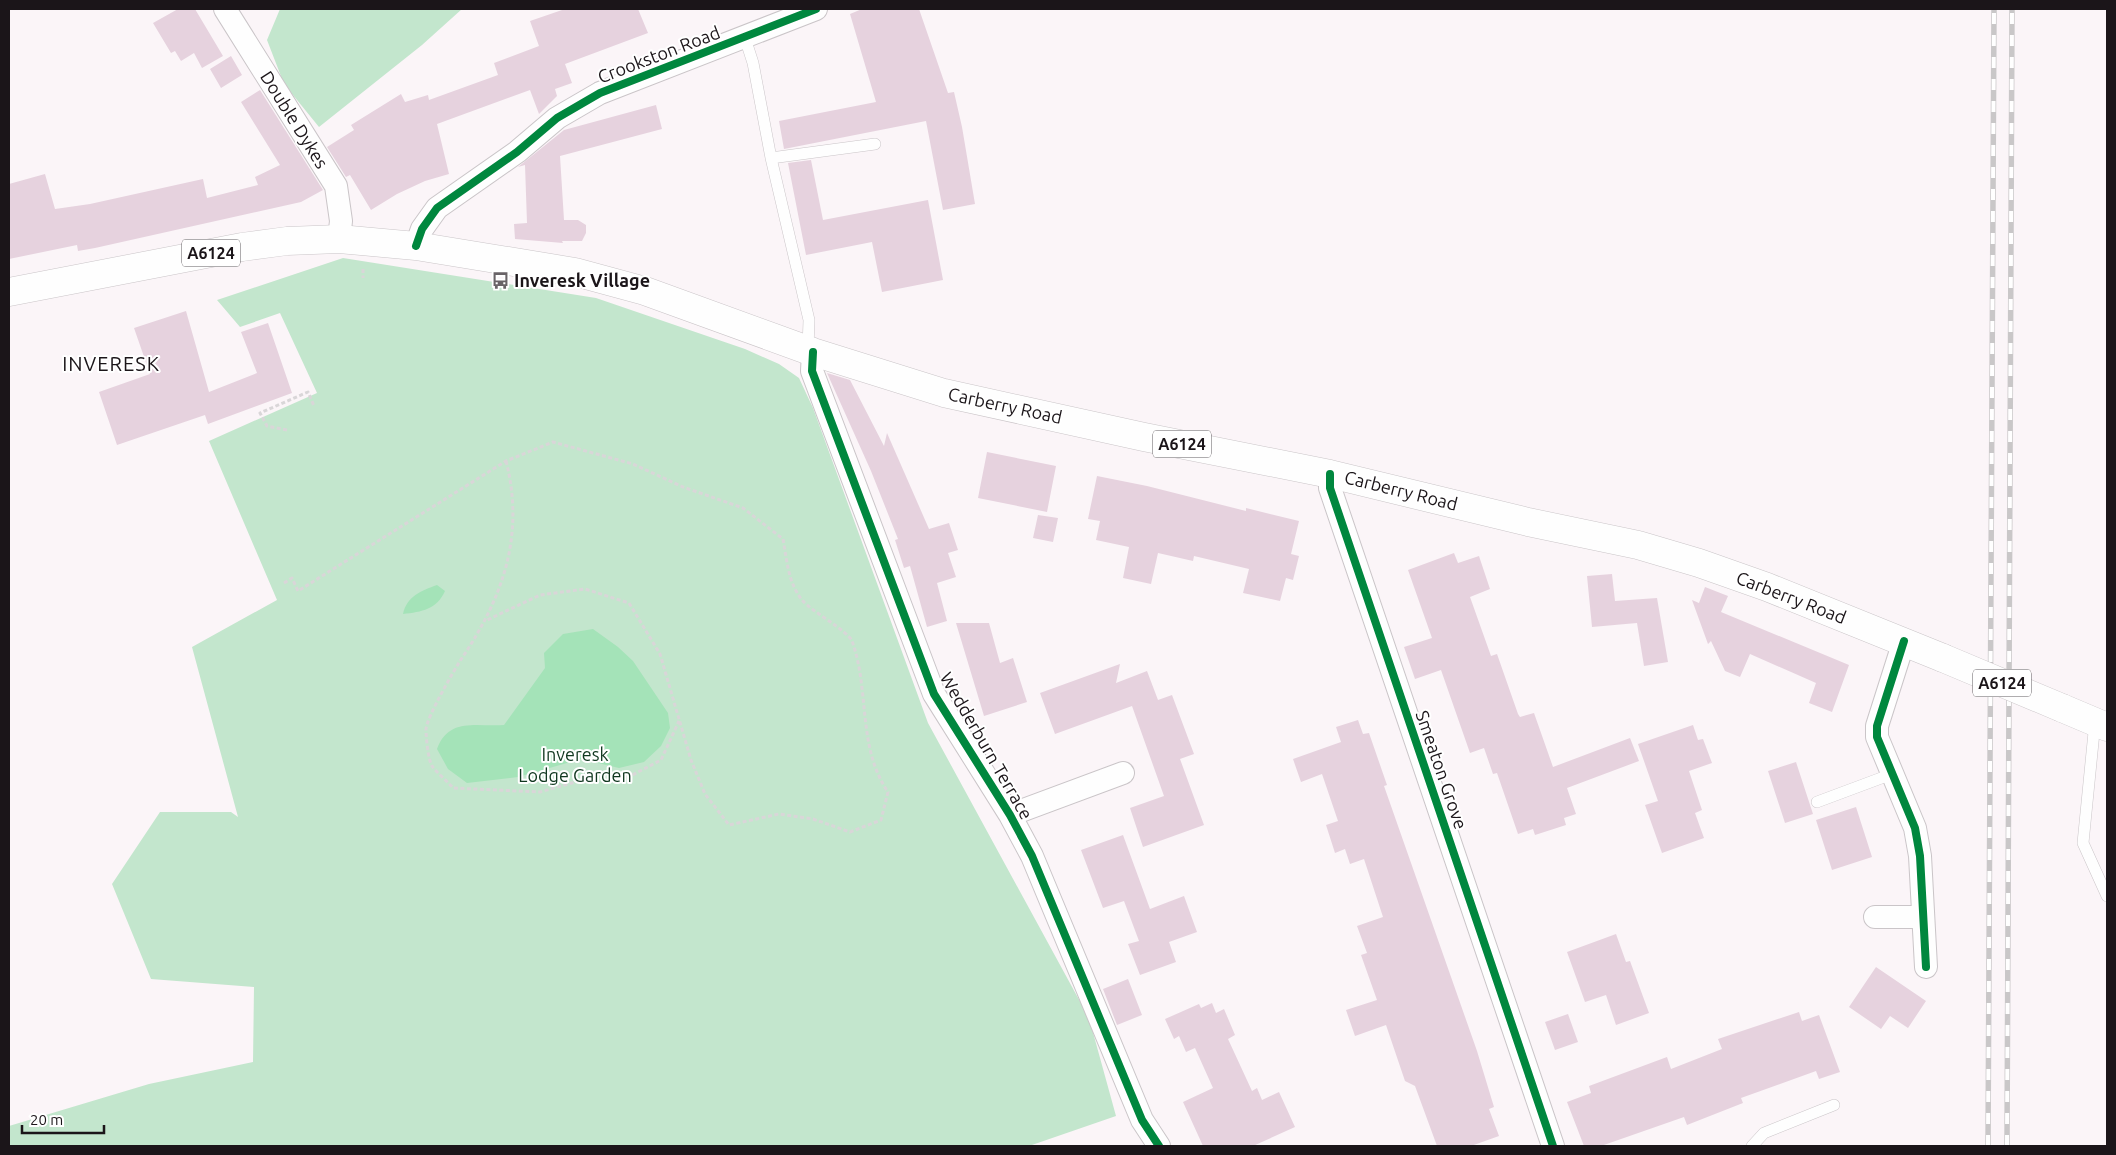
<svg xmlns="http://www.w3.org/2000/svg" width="2116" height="1155" viewBox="0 0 2116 1155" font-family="Ubuntu,sans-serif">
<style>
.green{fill:#c3e6cd}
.water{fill:#a4e3b8}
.building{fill:#e6d2de}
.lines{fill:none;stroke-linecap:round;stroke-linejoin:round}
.lane-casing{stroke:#cac5c8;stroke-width:12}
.street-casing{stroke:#cac5c8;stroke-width:24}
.primary-casing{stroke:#cac5c8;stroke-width:29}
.path{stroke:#d9d6d8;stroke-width:3;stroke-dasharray:4 2.5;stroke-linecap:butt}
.lane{stroke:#fefefe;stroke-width:11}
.street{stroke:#fefefe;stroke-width:22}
.primary{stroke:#fefefe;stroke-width:28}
.rail-casing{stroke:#c9c7c8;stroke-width:5.5}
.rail{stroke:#fff;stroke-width:4;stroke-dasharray:11;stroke-linecap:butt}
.primary-bridge-casing{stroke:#cac5c8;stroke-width:29;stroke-linecap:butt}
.primary-bridge{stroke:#fefefe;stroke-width:28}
.cycleway-casing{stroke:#fff;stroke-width:11}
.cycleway{stroke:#00873e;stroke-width:8}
.labels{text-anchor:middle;stroke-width:4;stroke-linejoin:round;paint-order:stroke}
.shield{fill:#fff;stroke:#5f5b5e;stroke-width:1}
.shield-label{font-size:16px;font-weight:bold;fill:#1b1519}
.street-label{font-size:18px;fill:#1b1519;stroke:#fff}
.poi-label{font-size:18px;font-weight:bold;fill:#1b1519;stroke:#fff;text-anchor:start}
.park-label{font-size:18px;fill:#113820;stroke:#fff}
.quarter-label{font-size:20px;letter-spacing:1px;fill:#1b1519;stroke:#fff}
</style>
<rect width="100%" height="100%" fill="#fbf5f8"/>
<path class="green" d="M 280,9 L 462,9 L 422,45 L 319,127 L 284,84 L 267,40 Z
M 343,258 L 596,298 L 745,349 L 779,364 L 799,378 L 813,408 L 928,723 L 1089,1018 L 1116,1116 L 1029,1146 L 9,1146 L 9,1126 L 149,1084 L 253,1062 L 254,987 L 151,979 L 112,884 L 160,812 L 231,812 L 238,817 L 192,647 L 277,600 L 209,441 L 317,393 L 280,313 L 240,327 L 217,300 Z"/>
<path class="water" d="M 437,585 L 445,591 C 437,609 422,612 403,614 C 407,596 421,591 437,585 Z
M 593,629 L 618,647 L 633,661 L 668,713 L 670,728 L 661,746 L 644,762 L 619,768 L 581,759 L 518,777 L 467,783 L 448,769 L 437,749 C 449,717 476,727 504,725 L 545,668 L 544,653 L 563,634 Z"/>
<path class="building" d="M 178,9 L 195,9 L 223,56 L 202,68 L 194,53 L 181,61 L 175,51 L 171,53 L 153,23 Z
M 565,9 L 638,9 L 648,33 L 565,64 L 572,83 L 555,89 L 557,96 L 539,114 L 530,90 L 437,124 L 449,174 L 425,181 L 397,194 L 371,210 L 350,175 L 346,177 L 327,147 L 354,130 L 351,125 L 401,94 L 405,102 L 428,95 L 429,100 L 498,75 L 494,63 L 539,46 L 530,21 Z
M 862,9 L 919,9 L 948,93 L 954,92 L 962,127 L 975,204 L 943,210 L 926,121 L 784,149 L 779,121 L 876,102 L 850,14 Z
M 231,56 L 242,75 L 221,88 L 210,69 Z
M 260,90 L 323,190 L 301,202 L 95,248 L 78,251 L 77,245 L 9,259 L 9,184 L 45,174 L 55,209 L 90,204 L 203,179 L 207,198 L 258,185 L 255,177 L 280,165 L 241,102 Z
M 656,105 L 662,129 L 560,156 L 564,220 L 578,220 L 586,225 L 586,233 L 582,241 L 562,241 L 563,243 L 515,239 L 514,224 L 527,223 L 525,165 L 518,167 L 564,130 Z
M 811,160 L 823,220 L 928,200 L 943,280 L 882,292 L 872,242 L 806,255 L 788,163 Z
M 186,311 L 209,392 L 257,373 L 241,332 L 268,323 L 292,393 L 208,424 L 205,415 L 117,445 L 99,392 L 150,374 L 134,328 Z
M 827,373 L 850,380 L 884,446 L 887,433 L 929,529 L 949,523 L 958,550 L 948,553 L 956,577 L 937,583 L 947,621 L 927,627 L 910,566 L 904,568 L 895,540 L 898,539 L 871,471 Z
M 987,452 L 1056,466 L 1047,512 L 978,498 Z
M 1097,476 L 1147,486 L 1246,511 L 1246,508 L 1299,521 L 1291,554 L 1299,556 L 1293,580 L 1286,578 L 1280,601 L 1243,593 L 1249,569 L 1194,556 L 1193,561 L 1158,553 L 1151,584 L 1123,578 L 1129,547 L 1096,540 L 1100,521 L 1088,519 Z
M 1038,515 L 1058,518 L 1053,542 L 1033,538 Z
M 1454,553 L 1458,563 L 1479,556 L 1490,589 L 1470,597 L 1491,656 L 1497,654 L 1518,714 L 1520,717 L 1534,713 L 1553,767 L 1630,738 L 1639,761 L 1567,788 L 1576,814 L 1564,818 L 1566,825 L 1535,835 L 1533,829 L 1518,834 L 1497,773 L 1493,774 L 1484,748 L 1470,753 L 1441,670 L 1415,679 L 1404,647 L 1432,638 L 1408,570 Z
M 1612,574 L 1615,601 L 1657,598 L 1668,662 L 1644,666 L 1637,623 L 1592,627 L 1587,576 Z
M 1705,587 L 1728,596 L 1721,612 L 1849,665 L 1832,712 L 1809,703 L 1816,683 L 1750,654 L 1740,677 L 1725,671 L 1711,641 L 1708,644 L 1692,600 L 1699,603 Z
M 956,623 L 989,623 L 1000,663 L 1013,658 L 1027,702 L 984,716 Z
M 1120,664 L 1116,683 L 1147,671 L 1158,700 L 1172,695 L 1194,754 L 1180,759 L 1204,825 L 1143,847 L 1130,808 L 1164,796 L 1132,706 L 1055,734 L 1040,693 Z
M 1358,720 L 1363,734 L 1369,733 L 1387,785 L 1384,786 L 1477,1051 L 1494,1107 L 1489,1109 L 1499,1136 L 1471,1146 L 1437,1146 L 1415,1086 L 1405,1081 L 1386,1025 L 1355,1036 L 1346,1010 L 1377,1000 L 1361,955 L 1367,953 L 1357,926 L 1383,917 L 1364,859 L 1350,864 L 1345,849 L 1335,853 L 1326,825 L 1338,821 L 1322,774 L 1301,782 L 1293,759 L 1341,742 L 1336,727 Z
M 1693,725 L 1698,740 L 1703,739 L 1712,763 L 1689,771 L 1702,810 L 1695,813 L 1704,838 L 1662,853 L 1645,805 L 1658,801 L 1638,744 Z
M 1796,762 L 1813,814 L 1785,823 L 1768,771 Z
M 1856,807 L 1872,857 L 1832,870 L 1816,820 Z
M 1123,835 L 1150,909 L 1184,896 L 1197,932 L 1169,942 L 1176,962 L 1140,975 L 1128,944 L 1139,941 L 1124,901 L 1103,908 L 1081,850 Z
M 1616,934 L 1626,962 L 1630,961 L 1649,1013 L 1616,1025 L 1606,995 L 1585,1002 L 1567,952 Z
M 1876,967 L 1926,1001 L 1908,1028 L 1890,1016 L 1881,1029 L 1849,1007 Z
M 1128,979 L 1142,1015 L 1117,1025 L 1103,989 Z
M 1212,1003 L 1216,1013 L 1224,1009 L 1235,1035 L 1228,1039 L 1252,1091 L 1257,1088 L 1262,1100 L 1279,1092 L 1295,1127 L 1253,1146 L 1203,1146 L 1183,1102 L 1213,1088 L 1195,1048 L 1186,1052 L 1179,1036 L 1174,1039 L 1165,1019 L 1199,1004 L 1201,1008 Z
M 1799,1012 L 1802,1021 L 1819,1015 L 1840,1072 L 1819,1079 L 1816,1071 L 1741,1098 L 1743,1103 L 1687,1125 L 1684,1117 L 1601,1146 L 1584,1146 L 1567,1102 L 1591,1093 L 1589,1086 L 1667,1057 L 1671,1069 L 1722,1049 L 1718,1039 Z
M 1568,1014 L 1578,1042 L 1555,1050 L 1545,1022 Z"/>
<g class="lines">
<defs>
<path id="lane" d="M 745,38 L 753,63 L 771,158 L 809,320 L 808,349
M 771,158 L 875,144
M 2095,722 L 2083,843 L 2107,896
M 1817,802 L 1892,774
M 1752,1146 L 1764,1133 L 1834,1105"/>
<path id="street" d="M 225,9 L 336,186 L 341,221 L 339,239
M 416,246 L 422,229 L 437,208 L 517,152 L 557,118 L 600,93 L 816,9
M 813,352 L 812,371 L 934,694 L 1010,815 L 1032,856 L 1142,1120 L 1159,1146
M 1330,474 L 1330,488 L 1553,1146
M 1904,641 L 1877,726 L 1877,737 L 1915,828 L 1920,856 L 1926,967
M 1010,815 L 1123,773
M 1875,917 L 1923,917"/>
<path id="primary" d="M 9,292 L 242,247 L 287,241 L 339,239 L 416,246 L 575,272 L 645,291 L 813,352 L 944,393 L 1144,437 L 1330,474 L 1528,522 L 1638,545 L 1699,563 L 1767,587 L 1943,658
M 2062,708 L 2107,727"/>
</defs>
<use href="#lane" class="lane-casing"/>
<use href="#street" class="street-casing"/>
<use href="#primary" class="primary-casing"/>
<path class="path" d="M 363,269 L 363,278
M 287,430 L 267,426 L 260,413 L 308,392 L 314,406
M 506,461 C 525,535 503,597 462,658 C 454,670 427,717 426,729 C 426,737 428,759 432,766 C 438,774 447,781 453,788 L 540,792 L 582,780 L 621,781 L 661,760 L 679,721
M 284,583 L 292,578 L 298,591 L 506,461 L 553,442 L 633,464 L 683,487 L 743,508 L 783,539 C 787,561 788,582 802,600 C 812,612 847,630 852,641 C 870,690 857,747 888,792 L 881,820 L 850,832 L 813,819 L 779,814 L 729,825 L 705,794 L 691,760 L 660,654 L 629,603 L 585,589 L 540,595 L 485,621"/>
<use href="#lane" class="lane"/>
<use href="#street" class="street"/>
<use href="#primary" class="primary"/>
<defs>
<path id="rail" d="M 1988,1146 L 1994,9
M 2007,1146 L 2012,9"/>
</defs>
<use href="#rail" class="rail-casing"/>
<use href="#rail" class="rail"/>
<defs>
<path id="primary-bridge" d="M 1943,658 L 2062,708"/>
</defs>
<use href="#primary-bridge" class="primary-bridge-casing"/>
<use href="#primary-bridge" class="primary-bridge"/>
<defs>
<path id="cycleway" d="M 416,246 L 422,229 L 437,208 L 517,152 L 557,118 L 600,93 L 816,9
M 813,352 L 812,371 L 934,694 L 1010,815 L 1032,856 L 1142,1120 L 1159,1146
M 1330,474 L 1330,488 L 1553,1146
M 1904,641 L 1877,726 L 1877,737 L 1915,828 L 1920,856 L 1926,967"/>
</defs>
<use href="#cycleway" class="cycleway-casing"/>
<use href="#cycleway" class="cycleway"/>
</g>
<defs>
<symbol id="bus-bare" viewBox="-9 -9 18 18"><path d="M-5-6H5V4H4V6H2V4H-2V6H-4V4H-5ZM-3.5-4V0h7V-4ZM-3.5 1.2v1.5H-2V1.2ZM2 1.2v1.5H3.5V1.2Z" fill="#696367" stroke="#fff" stroke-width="2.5" paint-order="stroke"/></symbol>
</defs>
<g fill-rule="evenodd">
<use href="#bus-bare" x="488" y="268" width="25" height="25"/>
</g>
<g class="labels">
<g class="shield">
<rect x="182" y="239.5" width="58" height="27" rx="4"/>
<rect x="1153" y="430.5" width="58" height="27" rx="4"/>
<rect x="1973" y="669.5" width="58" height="27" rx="4"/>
</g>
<g class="shield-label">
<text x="211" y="259">A6124</text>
<text x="1182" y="450">A6124</text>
<text x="2002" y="689">A6124</text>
</g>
<g class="street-label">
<text transform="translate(659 55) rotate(-21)" y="6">Crookston Road</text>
<text transform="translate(294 120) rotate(58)" y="6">Double Dykes</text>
<text transform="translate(1005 406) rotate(12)" y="6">Carberry Road</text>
<text transform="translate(1401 491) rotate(14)" y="6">Carberry Road</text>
<text transform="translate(1791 598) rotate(21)" y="6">Carberry Road</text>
<text transform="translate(986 746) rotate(60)" y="6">Wedderburn Terrace</text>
<text transform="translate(1441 770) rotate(71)" y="6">Smeaton Grove</text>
</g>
<g class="poi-label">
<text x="514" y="287">Inveresk Village</text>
</g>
<g class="park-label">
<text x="575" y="761">Inveresk<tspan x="575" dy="21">Lodge Garden</tspan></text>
</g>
<g class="quarter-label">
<text x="111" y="371">INVERESK</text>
</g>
</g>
<rect width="2116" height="1155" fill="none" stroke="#1b1519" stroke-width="20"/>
<path d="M22 1125v8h82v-8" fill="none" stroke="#1b1519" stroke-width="2.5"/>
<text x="30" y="1125" font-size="15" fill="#1b1519" stroke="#ffffff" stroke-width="4" paint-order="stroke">20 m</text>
</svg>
